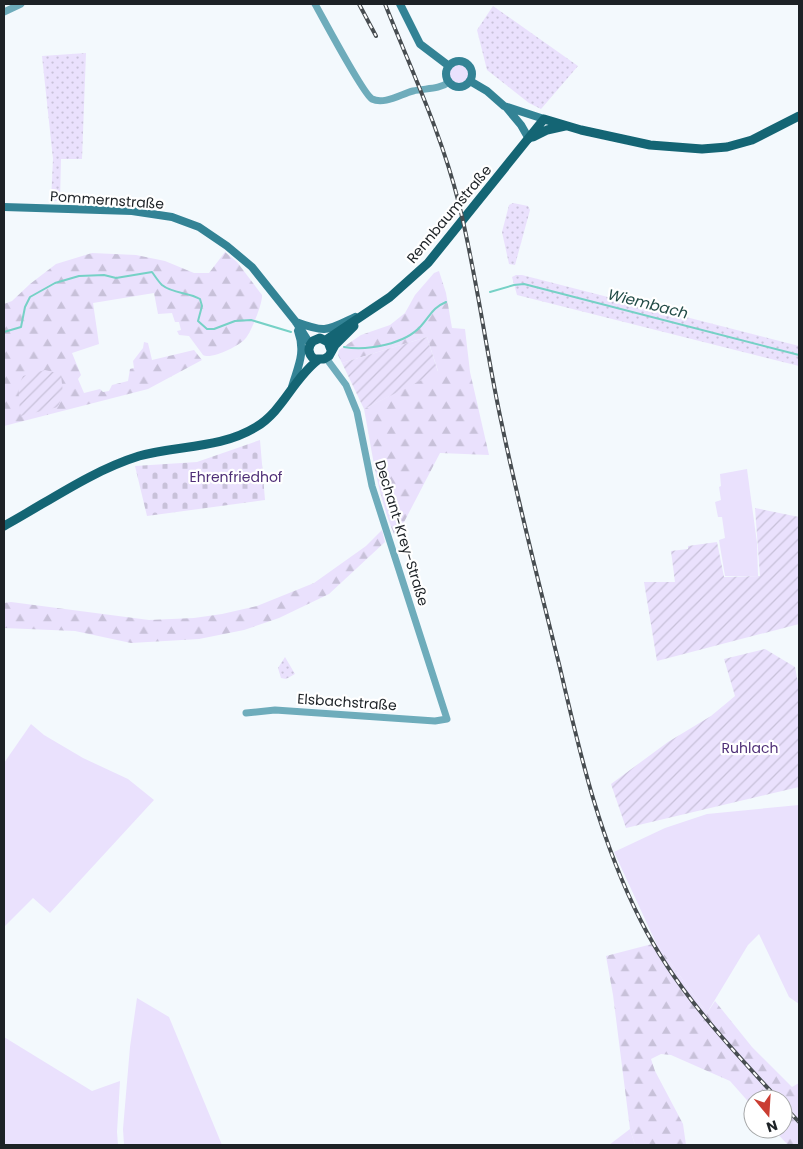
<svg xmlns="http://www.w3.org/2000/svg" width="803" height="1149" viewBox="0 0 803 1149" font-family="Poppins,sans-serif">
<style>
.grass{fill:#eae1fd}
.forest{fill:url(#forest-firs)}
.cemetery{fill:url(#cemetery-stones)}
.park{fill:url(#park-dots)}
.garden{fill:url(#garden-furrows)}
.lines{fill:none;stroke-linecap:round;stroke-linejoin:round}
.stream{stroke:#76d1c6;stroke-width:2}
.tertiary{stroke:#6eacbb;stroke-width:7}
.secondary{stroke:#338395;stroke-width:8}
.primary{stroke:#146574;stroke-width:9}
.rail-casing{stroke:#474d51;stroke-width:4}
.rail{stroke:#fff;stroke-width:2;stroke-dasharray:5.5;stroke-linecap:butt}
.labels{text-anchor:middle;stroke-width:4.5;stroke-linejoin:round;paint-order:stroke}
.street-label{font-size:14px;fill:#1d2226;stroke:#fff}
.park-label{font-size:14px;fill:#4f2f77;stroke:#fff}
.water-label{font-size:15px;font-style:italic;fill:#234c47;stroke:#fff}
</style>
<defs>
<pattern id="forest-firs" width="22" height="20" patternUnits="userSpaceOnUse" patternTransform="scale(1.25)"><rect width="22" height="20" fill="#eae1fd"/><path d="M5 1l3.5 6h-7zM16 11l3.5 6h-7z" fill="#c8c1d9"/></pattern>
<pattern id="cemetery-stones" width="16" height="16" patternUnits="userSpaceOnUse" patternTransform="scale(1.25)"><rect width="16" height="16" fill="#eae1fd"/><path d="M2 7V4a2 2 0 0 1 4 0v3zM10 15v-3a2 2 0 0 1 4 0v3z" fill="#c8c1d9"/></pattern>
<pattern id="park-dots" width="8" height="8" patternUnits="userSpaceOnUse" patternTransform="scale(1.25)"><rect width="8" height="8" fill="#eae1fd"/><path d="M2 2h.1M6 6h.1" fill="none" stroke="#c8c1d9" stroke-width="1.8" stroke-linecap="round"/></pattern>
<pattern id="garden-furrows" width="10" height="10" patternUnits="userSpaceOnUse" patternTransform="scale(1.25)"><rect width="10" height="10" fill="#eae1fd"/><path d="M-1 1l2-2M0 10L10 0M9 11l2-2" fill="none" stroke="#c8c1d9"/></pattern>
</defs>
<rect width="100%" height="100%" fill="#f3f9fd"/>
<path class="grass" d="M449 73a10 10 0 1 1 20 0a10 10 0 1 1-20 0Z
M 747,469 L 757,543 L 758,576 L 725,576 L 719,540 L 725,538 L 722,517 L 718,517 L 715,502 L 721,500 L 719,487 L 721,486 L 720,474 Z
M 31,724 L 44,735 L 83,758 L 128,779 L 154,800 L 50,913 L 33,898 L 4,927 L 4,763 Z
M 799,805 L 799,1004 L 789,997 L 759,934 L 748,945 L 707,1013 L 656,943 L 614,852 L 665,828 L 707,814 Z
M 137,998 L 169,1017 L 222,1145 L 124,1145 L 123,1129 L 130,1047 Z
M 4,1037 L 92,1091 L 120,1081 L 117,1132 L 118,1145 L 4,1145 Z
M 630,1129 L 635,1145 L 609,1145 Z"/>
<path class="forest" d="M 225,252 L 237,262 L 262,295 C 263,302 251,333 245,339 C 239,346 211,360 203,355 L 189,336 L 179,335 L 177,331 L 181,330 L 179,322 L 175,322 L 172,313 L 158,314 L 154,293 L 93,303 L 99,344 L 72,353 L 81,375 L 78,379 L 84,393 L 100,389 L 103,392 L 109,391 L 112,385 L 128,381 L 130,369 L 134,368 L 133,361 L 143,348 L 144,342 L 148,343 L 152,360 L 194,350 L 202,360 L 148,389 L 4,426 L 4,304 L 12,301 L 30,284 L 56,264 L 92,253 L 136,255 L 165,261 L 194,273 L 209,273 Z
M 439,271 L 446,293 L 452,328 L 465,329 L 470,372 L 489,455 L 440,453 L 402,526 L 394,534 C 377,494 372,451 364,409 L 438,371 L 427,337 L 342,363 L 338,355 L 339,350 L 361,335 L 390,325 L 405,313 L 415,295 L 434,273 Z
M 382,530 L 385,542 L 329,594 L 279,618 L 244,630 L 199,639 L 131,643 L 75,631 L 4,628 L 4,603 L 11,602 L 149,620 L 194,618 L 222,614 L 257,606 L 314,583 L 366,546 Z
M 656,943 L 707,1013 L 715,1001 L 752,1047 L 792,1087 L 799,1083 L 799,1145 L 788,1145 L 773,1129 L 783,1129 L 783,1099 L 753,1099 L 753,1107 L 730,1081 L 671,1055 L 661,1054 L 651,1059 L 655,1071 L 683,1124 L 686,1145 L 635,1145 L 630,1129 L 613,995 L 606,956 Z"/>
<path class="cemetery" d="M 260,440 L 265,500 L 147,516 L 135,466 L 197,462 Z"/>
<path class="park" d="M 493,6 L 578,66 L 541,109 L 529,103 L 487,70 L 477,30 Z
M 86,53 L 82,159 L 61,159 L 60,201 L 51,201 L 53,159 L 42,56 Z
M 513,203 L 528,206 L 530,210 L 515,265 L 509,264 L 502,232 L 509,205 Z
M 516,275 L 522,275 L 799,346 L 799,366 L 517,295 L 512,277 Z
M 285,657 L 295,674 L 286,679 L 281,678 L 278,668 Z"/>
<path class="garden" d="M 427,337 L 438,372 L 364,409 L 342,363 Z
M 45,370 L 61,374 L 63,394 L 58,407 L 21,416 C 19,402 16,389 23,376 Z
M 755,508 L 799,517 L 799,624 L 657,661 L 644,582 L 675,582 L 671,551 L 688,549 L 688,546 L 717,542 L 724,577 L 760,576 Z
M 765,649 L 795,667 L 799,688 L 799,787 L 626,828 L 611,784 L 668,742 L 711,716 L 735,696 L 724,659 Z"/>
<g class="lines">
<path class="stream" d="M 490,292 L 514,285 L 524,284 L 799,355
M 4,332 L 21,327 L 25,307 L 30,297 L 55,283 L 79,276 L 104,275 L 116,278 L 152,272 C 155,276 158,281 162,285 C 173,294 189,292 200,299 L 202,306 L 198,321 L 207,329 L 214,329 L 235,321 L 251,320 L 291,332
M 344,347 C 368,351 405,344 421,326 C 431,315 432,308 446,302"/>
<path class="tertiary" d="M 315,4 C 323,18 363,94 372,99 C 384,105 401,94 413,91 C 425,88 439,90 449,82
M 4,12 L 21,4
M 246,713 L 275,710 L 406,719 L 435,721 L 447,719 L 372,486 L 357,412 L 346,385 L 326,358"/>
<path class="secondary" d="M 400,4 L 420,44 L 449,66
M446 74a13 13 0 1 1 26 0a13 13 0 1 1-26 0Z
M 470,81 L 487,91 L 504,106 L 544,119
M 506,107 L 521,125 L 529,139
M 4,207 L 132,211 L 172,217 L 199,227 L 227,246 L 252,267 L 296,322 L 310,344
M 296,322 C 326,333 326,331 355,317
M 292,387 C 298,366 306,353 298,331"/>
<path class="primary" d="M 533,137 L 547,130 L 565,126
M 326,340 L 390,297 L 428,263 L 544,119 L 581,130 L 650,145 L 702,149 L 727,147 L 752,140 L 799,116
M 331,350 L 328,342 L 320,338 L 313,341 C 307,347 308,354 314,359 L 324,359 L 329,356 L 335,345 L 354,326
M 4,526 C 48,502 91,471 139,456 C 178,445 220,449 256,427 C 283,411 293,379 318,360"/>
<defs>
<path id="rail" d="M 359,4 L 376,36
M 385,4 C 411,69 442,135 459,204 C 477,277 486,352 502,425 C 519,507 540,587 560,668 C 580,754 600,841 641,921 C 675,989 727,1044 778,1099
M 783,1105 L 799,1122"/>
</defs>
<use href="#rail" class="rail-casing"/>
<use href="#rail" class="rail"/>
</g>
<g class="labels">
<g class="street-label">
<text transform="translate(107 200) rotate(4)" y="5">Pommernstraße</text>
<text transform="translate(449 214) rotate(-50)" y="5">Rennbaumstraße</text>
<text transform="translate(402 533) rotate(73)" y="5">Dechant-Krey-Straße</text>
<text transform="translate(347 702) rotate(4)" y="5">Elsbachstraße</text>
</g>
<g class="park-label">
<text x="236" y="482">Ehrenfriedhof</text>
<text x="750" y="753">Ruhlach</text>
</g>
<g class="water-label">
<text transform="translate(648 304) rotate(14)" y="5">Wiembach</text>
</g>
</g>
<rect width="803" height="1149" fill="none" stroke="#1d2226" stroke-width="10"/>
<g transform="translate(768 1114) rotate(162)"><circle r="24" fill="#ffffff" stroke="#a5a7a8"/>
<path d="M0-4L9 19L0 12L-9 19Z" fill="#ca3d32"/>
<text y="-8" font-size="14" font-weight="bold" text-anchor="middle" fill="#1d2226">N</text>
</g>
</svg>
